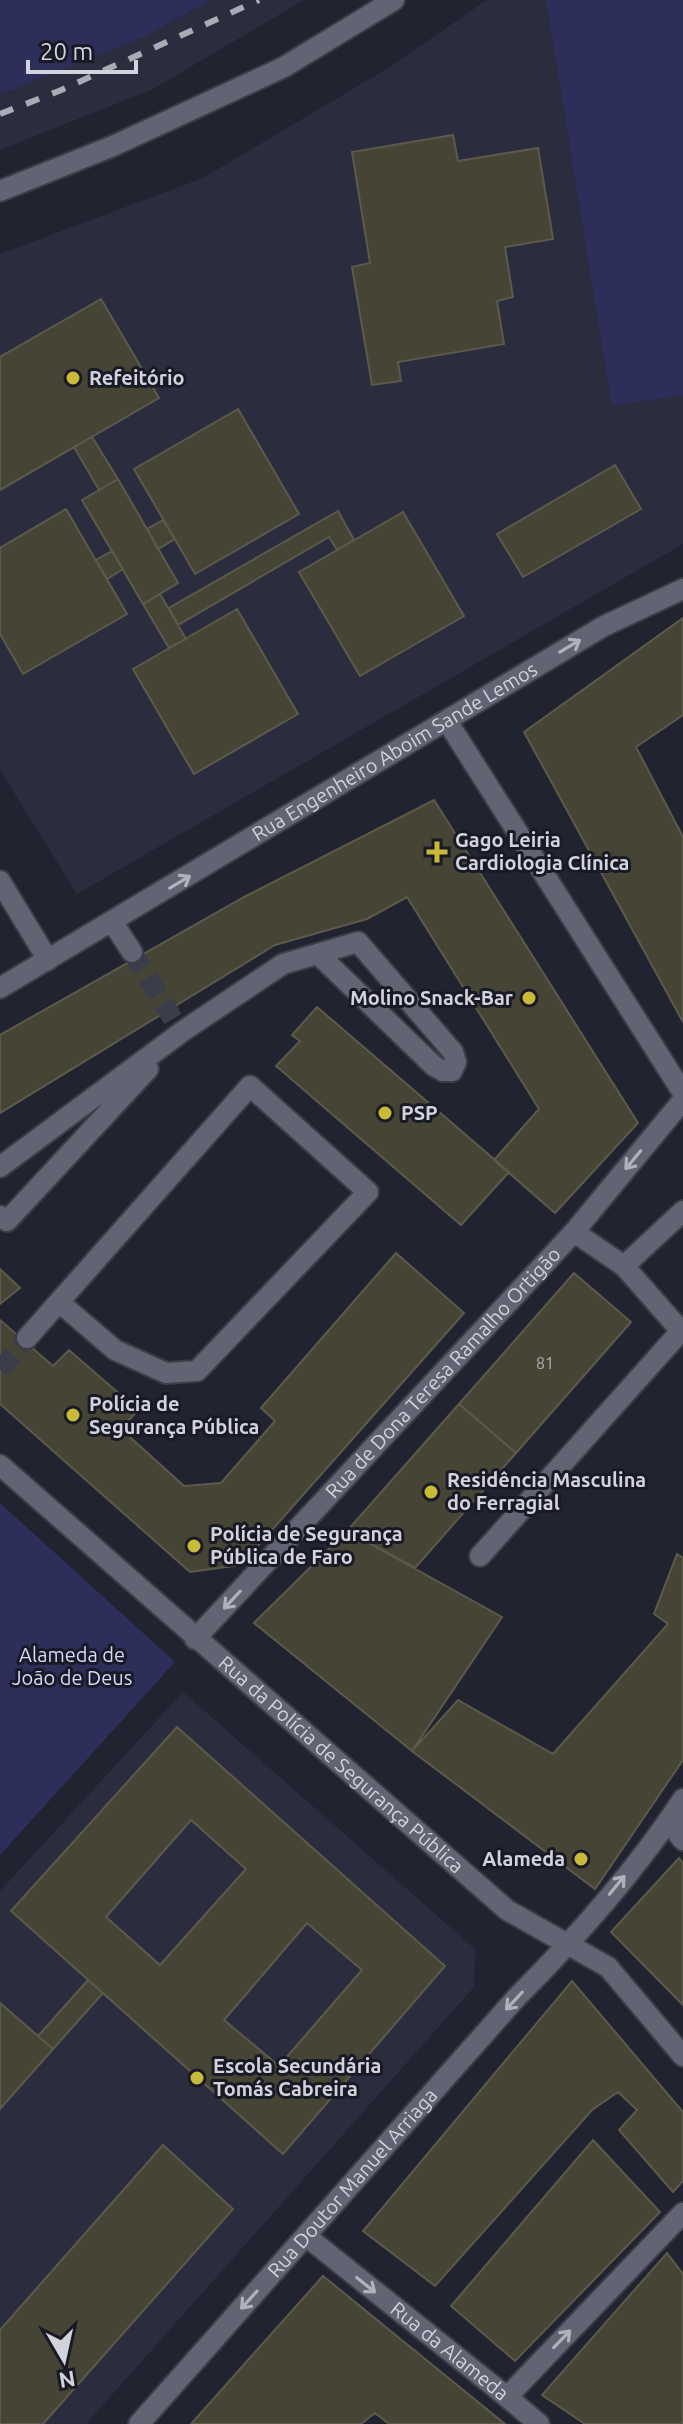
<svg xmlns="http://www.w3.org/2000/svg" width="683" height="2424" viewBox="0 0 683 2424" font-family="Ubuntu,sans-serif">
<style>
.built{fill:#2b2d3f}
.green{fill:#2d2e59}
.building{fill:#454435;stroke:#5c5a4b;stroke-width:2;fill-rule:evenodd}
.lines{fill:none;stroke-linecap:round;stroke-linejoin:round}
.minor-tunnel{stroke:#3c3d4a;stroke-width:20;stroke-dasharray:20 10;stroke-linecap:butt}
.minor-casing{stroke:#3c3d47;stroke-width:24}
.minor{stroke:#626473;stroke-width:20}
.rail{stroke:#aaabb5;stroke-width:6;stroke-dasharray:14 14;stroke-linecap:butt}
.oneway{stroke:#b0b2bc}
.poi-dot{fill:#caba3a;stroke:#191a26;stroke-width:3}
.labels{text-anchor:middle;stroke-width:6;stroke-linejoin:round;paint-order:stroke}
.number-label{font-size:16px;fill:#afafb2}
.poi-label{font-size:20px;font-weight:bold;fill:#d2d3dc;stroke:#191a26;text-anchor:start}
.street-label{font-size:20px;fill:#d2d3dc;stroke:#191a26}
.park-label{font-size:20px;fill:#d4d8fa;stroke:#191a26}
</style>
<rect width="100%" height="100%" fill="#222330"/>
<path class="built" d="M 211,0 L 304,0 L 153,89 L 0,150 L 0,95 L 144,37 Z
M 487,0 L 683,0 L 683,544 L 77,894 L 0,770 L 0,254 L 203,178 L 388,68 Z
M 183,1692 L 475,1949 L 474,1987 L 86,2424 L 0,2424 L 0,1891 Z"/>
<path class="green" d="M 0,0 L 211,0 L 144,37 L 0,95 Z
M 546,0 L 683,0 L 683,395 L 612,406 Z
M 0,1503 L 175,1662 L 0,1855 Z"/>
<path class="building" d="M 453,135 L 458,161 L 538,148 L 553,239 L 505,247 L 513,297 L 497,301 L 504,344 L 398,362 L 401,381 L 372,385 L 352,267 L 370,263 L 352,152 Z
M 101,299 L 159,398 L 0,490 L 0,357 Z
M 238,409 L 299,514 L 195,574 L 134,469 Z
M 92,437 L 118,479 L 99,490 L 74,447 Z
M 615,465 L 641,509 L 523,577 L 497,534 Z
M 118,479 L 178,583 L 143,604 L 82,500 Z
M 66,509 L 127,614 L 23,674 L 0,634 L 0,548 Z
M 338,511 L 354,540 L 337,550 L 329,537 L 178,625 L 169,608 Z
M 403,512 L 464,616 L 360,676 L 299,572 Z
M 163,520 L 175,539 L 158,549 L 147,529 Z
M 112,551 L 123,569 L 107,579 L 96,560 Z
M 160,594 L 186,639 L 169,648 L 143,604 Z
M 237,609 L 298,714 L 194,774 L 133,669 Z
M 683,618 L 683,715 L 636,747 L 683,837 L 683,1022 L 524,732 Z
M 434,800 L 638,1123 L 555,1213 L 494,1160 L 539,1109 L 407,897 L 367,919 L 275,945 L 0,1113 L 0,1035 L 246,896 Z
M 317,1007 L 509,1172 L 461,1225 L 276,1066 L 300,1041 L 292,1035 Z
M 396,1253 L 464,1313 L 241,1565 L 190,1572 L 0,1404 L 0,1320 L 53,1366 L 69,1350 L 138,1410 L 121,1429 L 184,1486 L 221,1483 L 275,1421 L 261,1408 Z
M 0,1269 L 20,1288 L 0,1304 Z
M 574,1273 L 631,1322 L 516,1453 L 459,1404 Z
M 459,1404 L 516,1453 L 415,1568 L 347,1531 Z
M 347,1531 L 502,1617 L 412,1751 L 254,1623 Z
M 677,1554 L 683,1558 L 683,1760 L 595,1889 L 412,1751 L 458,1700 L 553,1754 L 668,1624 L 654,1614 Z
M 177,1727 L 445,1966 L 283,2154 L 11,1911 ZM 191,1820 L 246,1869 L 160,1965 L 106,1917 ZM 307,1923 L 362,1970 L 279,2066 L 224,2020 Z
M 679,1858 L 683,1863 L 683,2005 L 611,1932 Z
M 88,1980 L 103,1993 L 53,2049 L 38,2036 Z
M 572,1981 L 683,2112 L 683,2181 L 673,2192 L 619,2130 L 637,2110 L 618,2092 L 592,2110 L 435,2286 L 363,2231 Z
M 0,2003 L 53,2049 L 0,2109 Z
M 593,2140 L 660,2212 L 515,2361 L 451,2306 Z
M 163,2145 L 233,2209 L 43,2424 L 0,2424 L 0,2330 Z
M 667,2253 L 683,2274 L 683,2424 L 585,2424 L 542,2395 Z
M 323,2276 L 505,2424 L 389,2424 L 375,2413 L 361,2424 L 191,2424 Z"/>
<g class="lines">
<path class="minor-tunnel" d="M 132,952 L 173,1019
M 0,1370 L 27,1338"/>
<defs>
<g id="minor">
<path d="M 0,191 L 113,146 L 284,67 L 394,0"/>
<path d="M 447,721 L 683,1093"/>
<path d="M 0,881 L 48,960"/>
<path d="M 113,923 L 132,952"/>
<path id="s1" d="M 0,988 L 604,626 L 683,589"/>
<path d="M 0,1167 L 183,1031 L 283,964 L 358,942 L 453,1052 L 456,1062 L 452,1071 L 443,1071 L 434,1066 L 318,954"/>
<path d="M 0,1216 L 7,1221 L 148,1069"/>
<path d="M 624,1266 L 683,1211"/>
<path d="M 27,1338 L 250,1086 L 368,1192 L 197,1371 L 166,1373 L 115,1350 L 59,1302"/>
<path id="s2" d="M 0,1465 L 507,1910 L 608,1967 L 683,2056"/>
<path d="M 480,1556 L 681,1331 L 624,1266 L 574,1232"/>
<path id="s3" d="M 195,1639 L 574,1232 L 683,1100"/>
<path d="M 679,1814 L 668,1821 L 683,1840"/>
<path id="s4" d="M 306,2236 L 507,2397 L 683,2213"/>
<path d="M 507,2397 L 539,2424"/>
<path id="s5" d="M 139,2424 L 517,1997 C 576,1938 637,1869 683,1799"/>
</g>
</defs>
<use href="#minor" class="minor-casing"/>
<use href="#minor" class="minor"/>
<path class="rail" d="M 0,114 L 59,91 L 259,0"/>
</g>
<defs><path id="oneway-shaft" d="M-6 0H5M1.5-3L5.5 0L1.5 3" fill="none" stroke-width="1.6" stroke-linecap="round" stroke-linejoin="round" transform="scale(2)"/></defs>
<g class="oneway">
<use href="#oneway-shaft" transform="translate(570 646) rotate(-31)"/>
<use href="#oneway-shaft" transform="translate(180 882) rotate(-31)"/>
<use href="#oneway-shaft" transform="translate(633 1160) rotate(130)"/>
<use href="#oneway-shaft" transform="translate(232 1600) rotate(133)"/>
<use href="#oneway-shaft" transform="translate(617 1885) rotate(-51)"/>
<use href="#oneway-shaft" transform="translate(514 2001) rotate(133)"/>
<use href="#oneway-shaft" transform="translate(366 2285) rotate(39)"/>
<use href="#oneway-shaft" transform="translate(249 2300) rotate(132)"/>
<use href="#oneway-shaft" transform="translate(562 2339) rotate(-46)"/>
</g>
<g class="poi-dot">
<circle cx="73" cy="378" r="8"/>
<path d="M433 840h8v8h8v8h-8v8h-8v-8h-8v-8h8z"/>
<circle cx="529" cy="998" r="8"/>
<circle cx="385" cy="1113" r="8"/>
<circle cx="73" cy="1415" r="8"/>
<circle cx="431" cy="1492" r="8"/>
<circle cx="194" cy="1546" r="8"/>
<circle cx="581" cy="1859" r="8"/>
<circle cx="197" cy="2078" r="8"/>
</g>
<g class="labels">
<g class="number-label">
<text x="545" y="1369">81</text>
</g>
<g class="poi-label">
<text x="89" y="385">Refeitório</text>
<text x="455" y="847">Gago Leiria<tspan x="455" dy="23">Cardiologia Clínica</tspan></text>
<text x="513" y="1005" text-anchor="end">Molino Snack-Bar</text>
<text x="401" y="1120">PSP</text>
<text x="89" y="1411">Polícia de<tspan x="89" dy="23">Segurança Pública</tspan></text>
<text x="447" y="1487">Residência Masculina<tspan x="447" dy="23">do Ferragial</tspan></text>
<text x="210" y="1541">Polícia de Segurança<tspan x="210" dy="23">Pública de Faro</tspan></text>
<text x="565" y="1866" text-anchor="end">Alameda</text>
<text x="213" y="2073">Escola Secundária<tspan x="213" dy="23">Tomás Cabreira</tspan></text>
</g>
<g class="street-label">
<text dy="7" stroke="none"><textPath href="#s1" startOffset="460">Rua Engenheiro Aboim Sande Lemos</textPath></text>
<text dy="7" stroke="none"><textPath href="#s3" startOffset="364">Rua de Dona Teresa Ramalho Ortigão</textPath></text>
<text dy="7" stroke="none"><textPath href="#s2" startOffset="454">Rua da Polícia de Segurança Pública</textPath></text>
<text dy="7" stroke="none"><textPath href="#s5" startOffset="322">Rua Doutor Manuel Arriaga</textPath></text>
<text dy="7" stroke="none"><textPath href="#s4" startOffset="184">Rua da Alameda</textPath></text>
</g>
<g class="park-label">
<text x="72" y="1662">Alameda de<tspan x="72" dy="23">João de Deus</tspan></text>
</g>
</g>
<g transform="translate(64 2360) rotate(171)" stroke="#191a26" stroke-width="6" paint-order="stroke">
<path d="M0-6L14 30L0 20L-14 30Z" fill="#d2d3dc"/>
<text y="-12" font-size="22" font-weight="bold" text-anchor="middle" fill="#d2d3dc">N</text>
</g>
<path d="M28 60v12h108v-12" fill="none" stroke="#d2d3dc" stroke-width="4"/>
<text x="40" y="60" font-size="24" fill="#d2d3dc" stroke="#191a26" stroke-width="6" paint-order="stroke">20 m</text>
</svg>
